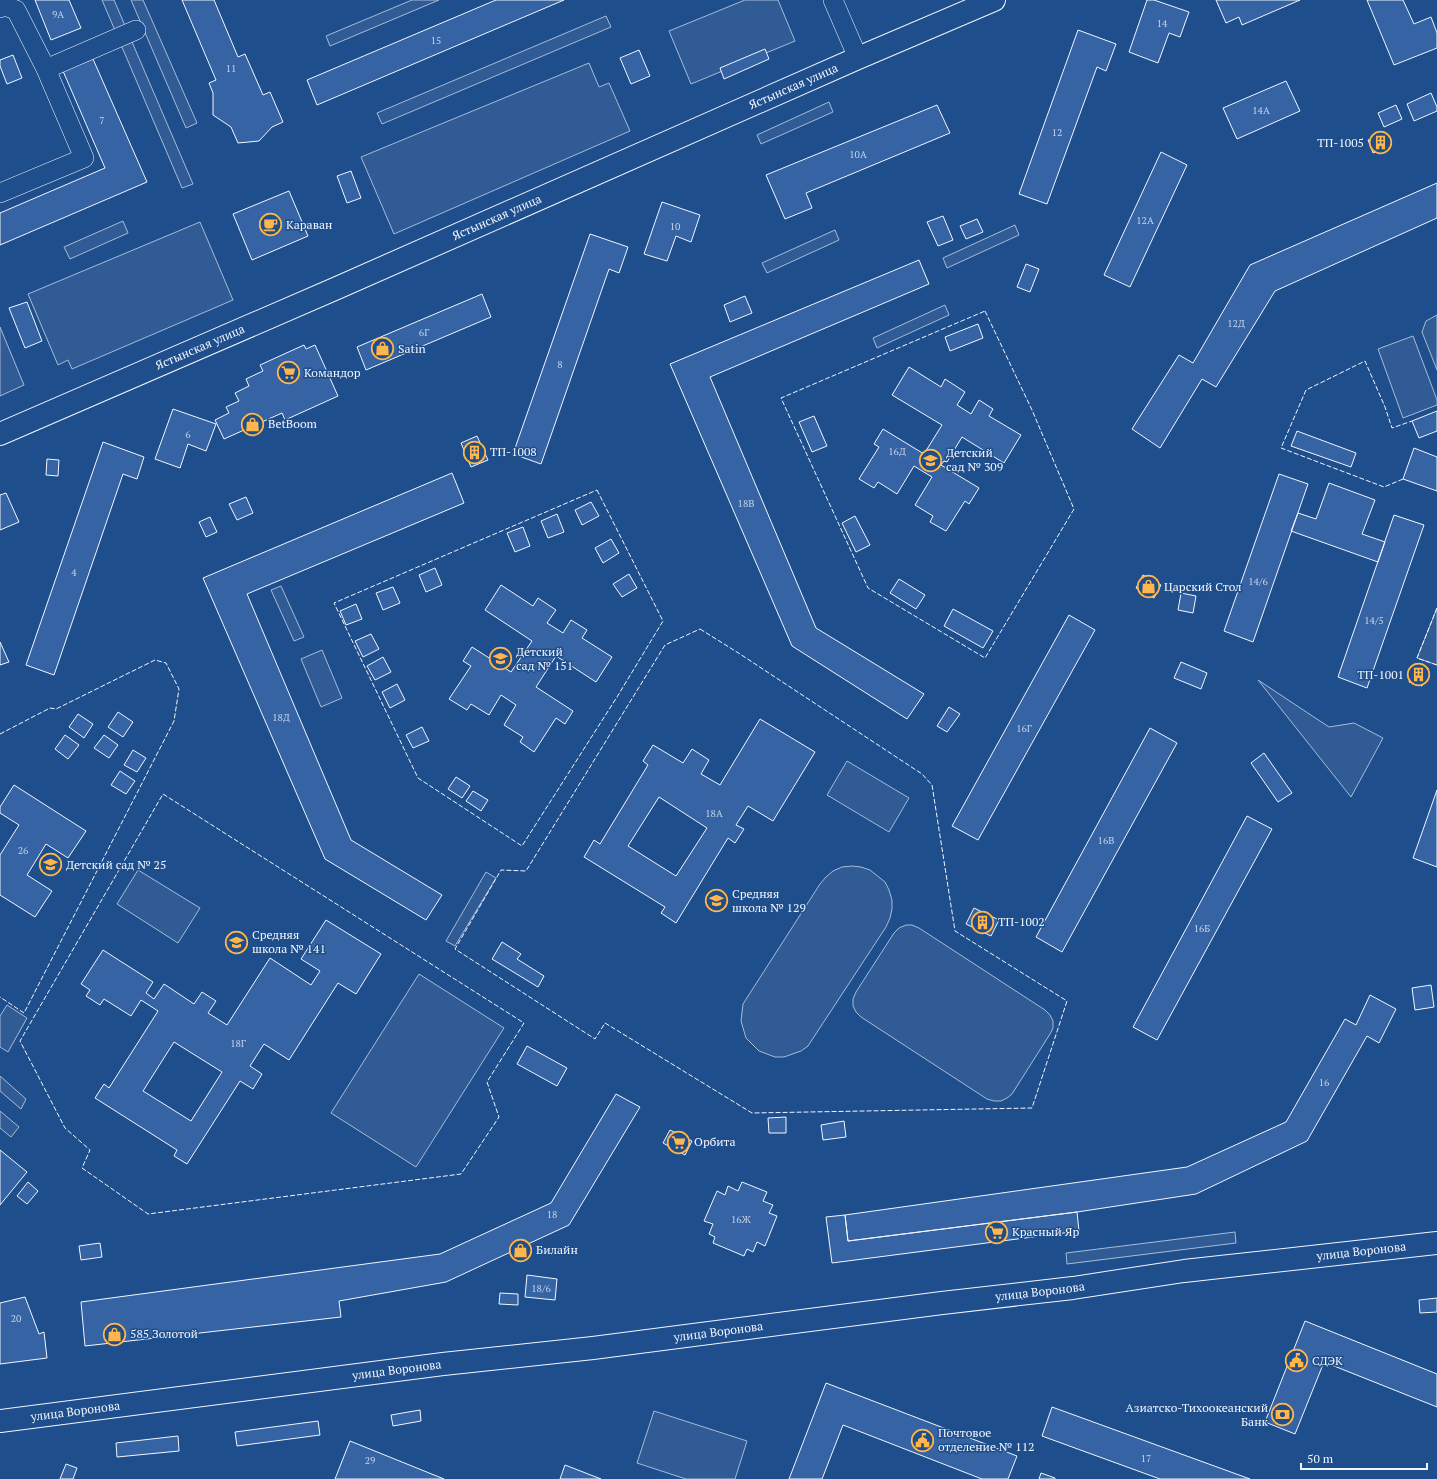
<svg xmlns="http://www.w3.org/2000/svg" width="1437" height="1479" viewBox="0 0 1437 1479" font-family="'PT Serif',serif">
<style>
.built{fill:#305b95;stroke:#a8bbd7}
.building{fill:#3563a3;stroke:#f2f6ff;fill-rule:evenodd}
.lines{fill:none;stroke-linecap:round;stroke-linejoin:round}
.minor-casing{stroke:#f2f6ff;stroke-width:20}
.major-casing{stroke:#f2f6ff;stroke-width:24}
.minor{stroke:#1f4e8c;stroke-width:19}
.major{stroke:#1f4e8c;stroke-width:22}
.fence{stroke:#f2f6ff;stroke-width:1;stroke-dasharray:5 2;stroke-linecap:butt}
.labels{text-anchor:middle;stroke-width:3;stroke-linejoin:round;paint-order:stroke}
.number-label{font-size:10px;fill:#c3d1e8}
.street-label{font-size:12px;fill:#f2f6ff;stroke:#1f4e8c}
.poi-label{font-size:12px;fill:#f2f6ff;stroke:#1f4e8c;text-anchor:start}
</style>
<rect width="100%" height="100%" fill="#1f4e8c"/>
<path class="built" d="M 102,0 L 114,0 L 193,184 L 182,188 Z
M 131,0 L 143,0 L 197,123 L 186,128 Z
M 412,0 L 439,0 L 330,46 L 326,36 Z
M 745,0 L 778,0 L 795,41 L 691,84 L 669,31 Z
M 606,16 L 611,27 L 382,124 L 377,113 Z
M 589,63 L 599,87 L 609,83 L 630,131 L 394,234 L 361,157 Z
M 829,102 L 833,112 L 761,144 L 757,135 Z
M 123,221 L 128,233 L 70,259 L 64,247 Z
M 200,222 L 233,300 L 72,369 L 68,360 L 58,365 L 28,294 Z
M 1015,225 L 1019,235 L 947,268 L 943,258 Z
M 835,230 L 839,240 L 767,273 L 762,263 Z
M 945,305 L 949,315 L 877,348 L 873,338 Z
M 1437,315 L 1437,370 L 1422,332 L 1426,321 Z
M 0,327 L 24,385 L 0,396 Z
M 1413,336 L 1437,400 L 1437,405 L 1403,418 L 1378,349 Z
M 281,586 L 304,637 L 294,641 L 271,590 Z
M 1437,608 L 1437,665 L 1417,658 Z
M 322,650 L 342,698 L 321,707 L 301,659 Z
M 1258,680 L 1329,727 L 1354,723 L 1383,738 L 1351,797 Z
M 847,761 L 909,798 L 889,832 L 827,795 Z
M 852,866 L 861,867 L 870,870 L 885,882 L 889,890 L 892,900 L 892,909 L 890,918 L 886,927 L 808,1046 L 801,1051 L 784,1057 L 775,1057 L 759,1051 L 746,1038 L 741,1021 L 743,1004 L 820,884 L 826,877 L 833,871 L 842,867 Z
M 138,870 L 200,908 L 178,943 L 117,904 Z
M 486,872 L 496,878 L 455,946 L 446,941 Z
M 906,925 L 912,925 L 919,928 L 1045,1010 L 1050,1015 L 1053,1021 L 1053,1028 L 1050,1034 L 1012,1094 L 1007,1098 L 1001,1101 L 994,1101 L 987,1099 L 861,1017 L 856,1012 L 853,1006 L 853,999 L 856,992 L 894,933 L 899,928 Z
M 419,974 L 504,1028 L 416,1167 L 331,1113 Z
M 7,1005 L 27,1018 L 8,1052 L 0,1047 L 0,1016 Z
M 0,1076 L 26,1099 L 21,1109 L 0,1091 Z
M 0,1111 L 19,1127 L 11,1137 L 0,1128 Z
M 1235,1232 L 1236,1243 L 1067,1264 L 1066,1253 Z
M 654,1411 L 747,1441 L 735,1479 L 686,1479 L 637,1463 Z"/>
<path class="building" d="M 35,0 L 69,0 L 81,28 L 51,40 Z
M 182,0 L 214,0 L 238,57 L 245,54 L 263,95 L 270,92 L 283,122 L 272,127 L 259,141 L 238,143 L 231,127 L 213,115 L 213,93 L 209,83 L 216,80 Z
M 496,0 L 564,0 L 317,105 L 307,80 Z
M 1147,0 L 1154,0 L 1189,12 L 1180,37 L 1169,33 L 1158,63 L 1129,52 Z
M 1216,0 L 1300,0 L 1242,25 L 1239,17 L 1226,23 Z
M 1367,0 L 1403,0 L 1414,24 L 1431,17 L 1437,33 L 1437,48 L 1394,65 Z
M 1078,30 L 1116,44 L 1106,71 L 1097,67 L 1047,204 L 1019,194 Z
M 765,49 L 769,59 L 724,79 L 720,68 Z
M 639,50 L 650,76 L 631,84 L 620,58 Z
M 13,55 L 22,78 L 7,84 L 0,66 L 0,60 Z
M 93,59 L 147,182 L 0,245 L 0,213 L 105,168 L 63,71 Z
M 1286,81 L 1300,111 L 1237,139 L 1223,108 Z
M 1431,93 L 1437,107 L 1437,111 L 1414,121 L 1407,104 Z
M 937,105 L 950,133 L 806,193 L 812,208 L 785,219 L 766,175 Z
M 1396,105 L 1402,119 L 1384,127 L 1378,113 Z
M 1386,134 L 1391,146 L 1373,153 L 1368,140 Z
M 1161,152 L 1187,165 L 1130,287 L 1104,275 Z
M 351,171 L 361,198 L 347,203 L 337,176 Z
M 1437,183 L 1437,218 L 1275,291 L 1216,387 L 1202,379 L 1160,448 L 1132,429 L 1179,355 L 1193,363 L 1250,265 Z
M 289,191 L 308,236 L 252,260 L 233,214 Z
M 662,202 L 700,215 L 691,242 L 676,236 L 667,261 L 644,254 Z
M 943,216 L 953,240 L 938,246 L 927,222 Z
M 977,219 L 983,232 L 966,239 L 960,226 Z
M 590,234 L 628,247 L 619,273 L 609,269 L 541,464 L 513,454 Z
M 919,260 L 929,284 L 710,377 L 816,628 L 924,694 L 907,719 L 792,646 L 670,364 Z
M 1026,264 L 1039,269 L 1030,292 L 1017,287 Z
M 482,294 L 491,317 L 366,370 L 357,347 Z
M 745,296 L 752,313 L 730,322 L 724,305 Z
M 27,302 L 42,341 L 25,348 L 9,308 Z
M 978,324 L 983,338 L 950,351 L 945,337 Z
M 304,345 L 306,349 L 315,345 L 338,396 L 285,420 L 282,413 L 224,439 L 215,420 L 229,413 L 226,407 L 239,401 L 235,393 L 249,386 L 246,379 L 263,371 L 260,365 Z
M 909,367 L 941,387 L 945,379 L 965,392 L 957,405 L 971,414 L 979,400 L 993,409 L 989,416 L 1021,435 L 1004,463 L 962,437 L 947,462 L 944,461 L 941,465 L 979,488 L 969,504 L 965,501 L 946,531 L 930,522 L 933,516 L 915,505 L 932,477 L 914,466 L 897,494 L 878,482 L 874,488 L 859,479 L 879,447 L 874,444 L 883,429 L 924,454 L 942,425 L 892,395 Z
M 173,409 L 216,424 L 206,451 L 188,444 L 180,468 L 155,459 Z
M 1437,411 L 1437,431 L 1419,438 L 1412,421 Z
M 814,416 L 827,446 L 812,452 L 799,422 Z
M 1297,431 L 1356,453 L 1351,467 L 1291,446 Z
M 477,436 L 488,460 L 471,467 L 461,443 Z
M 103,442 L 144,457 L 137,479 L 123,474 L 54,675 L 26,665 Z
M 1414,448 L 1437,457 L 1437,491 L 1403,479 Z
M 47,459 L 59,460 L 58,476 L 46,475 Z
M 452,473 L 464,503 L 247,594 L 351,840 L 442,895 L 426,920 L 325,859 L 203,578 Z
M 1279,474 L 1308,484 L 1253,642 L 1224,631 Z
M 1329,483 L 1375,500 L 1362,534 L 1385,542 L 1378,562 L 1291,531 L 1298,513 L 1316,519 Z
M 6,493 L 19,522 L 0,530 L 0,495 Z
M 246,497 L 253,513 L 237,520 L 229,504 Z
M 591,502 L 599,516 L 582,525 L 575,510 Z
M 557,514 L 564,532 L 548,538 L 541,521 Z
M 1394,515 L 1424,525 L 1367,688 L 1338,677 Z
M 855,516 L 870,545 L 856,552 L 842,523 Z
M 210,517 L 217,532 L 206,537 L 199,522 Z
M 523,527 L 530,546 L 515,552 L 507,533 Z
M 611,539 L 619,553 L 603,563 L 595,548 Z
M 435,568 L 442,585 L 426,592 L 419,575 Z
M 629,574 L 637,588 L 622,597 L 613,584 Z
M 1143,575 L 1161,585 L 1154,598 L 1136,588 Z
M 899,579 L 925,595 L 916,609 L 890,593 Z
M 501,585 L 533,606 L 538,598 L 556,610 L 547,623 L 563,633 L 571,620 L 587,630 L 582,638 L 612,657 L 596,682 L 556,656 L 536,687 L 573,711 L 565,724 L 556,718 L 534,752 L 520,742 L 523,737 L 504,725 L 516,705 L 501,695 L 489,715 L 471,704 L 467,710 L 449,699 L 471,666 L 463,661 L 472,647 L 511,672 L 532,641 L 485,610 Z
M 393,587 L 400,603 L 383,610 L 376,593 Z
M 1181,593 L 1196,596 L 1193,613 L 1178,610 Z
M 356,604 L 362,619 L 346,625 L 340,611 Z
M 953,609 L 993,631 L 983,648 L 944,626 Z
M 1069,615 L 1095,630 L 978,840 L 952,826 Z
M 371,634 L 379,649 L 363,657 L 355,641 Z
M 0,642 L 9,662 L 0,665 Z
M 383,657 L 391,672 L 375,680 L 367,666 Z
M 1181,662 L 1207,673 L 1201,689 L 1174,678 Z
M 1415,664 L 1428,668 L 1422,686 L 1409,682 Z
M 397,684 L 405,700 L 390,708 L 382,692 Z
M 949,707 L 960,714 L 947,732 L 937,726 Z
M 118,712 L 133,722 L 123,737 L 108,727 Z
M 78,714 L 93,724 L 84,738 L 69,727 Z
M 760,719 L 815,752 L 773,821 L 748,806 L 736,825 L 744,829 L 735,843 L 728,838 L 676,923 L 661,913 L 665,907 L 584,857 L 594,840 L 600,844 L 648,765 L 643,761 L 653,745 L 683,763 L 692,749 L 709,760 L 701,774 L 720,785 ZM 659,797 L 707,828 L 676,876 L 628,846 Z
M 422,727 L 429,741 L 413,748 L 406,735 Z
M 1150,728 L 1177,743 L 1062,952 L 1036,937 Z
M 65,735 L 79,745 L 68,759 L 55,749 Z
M 104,735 L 118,745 L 109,758 L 94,748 Z
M 133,750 L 146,758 L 137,772 L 124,765 Z
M 1264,753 L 1292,793 L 1278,802 L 1251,763 Z
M 120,771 L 135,781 L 126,794 L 111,785 Z
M 456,777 L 470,786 L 462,798 L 448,789 Z
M 14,785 L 86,831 L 68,858 L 46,844 L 27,875 L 52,891 L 35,917 L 0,895 L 0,855 L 19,825 L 0,813 L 0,807 Z
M 1437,790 L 1437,867 L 1413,858 Z
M 473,791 L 488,800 L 481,811 L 466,801 Z
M 1247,816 L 1272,829 L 1157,1040 L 1133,1027 Z
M 974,908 L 999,920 L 991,936 L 966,924 Z
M 326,920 L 381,954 L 356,994 L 338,983 L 289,1060 L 264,1044 L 250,1066 L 262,1074 L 253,1089 L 240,1081 L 187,1164 L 174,1156 L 177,1150 L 95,1098 L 104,1084 L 109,1088 L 158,1011 L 141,1000 L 131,1016 L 104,999 L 100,1005 L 86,996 L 90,990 L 81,984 L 103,950 L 153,982 L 146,993 L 154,999 L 164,984 L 194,1004 L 202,992 L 216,1001 L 208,1013 L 227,1025 L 270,958 L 311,985 L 320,971 L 301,959 ZM 174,1042 L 222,1072 L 191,1121 L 143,1091 Z
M 502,942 L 521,954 L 517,959 L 544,976 L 538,987 L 492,959 Z
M 1431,985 L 1434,1007 L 1415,1010 L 1412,988 Z
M 1370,995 L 1396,1009 L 1379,1043 L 1367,1036 L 1307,1141 L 1196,1194 L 1077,1212 L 848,1241 L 845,1215 L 1187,1167 L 1286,1122 L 1345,1019 L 1356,1025 Z
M 527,1046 L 567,1068 L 557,1086 L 517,1064 Z
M 616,1094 L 640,1107 L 569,1225 L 446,1282 L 339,1301 L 341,1317 L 85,1346 L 81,1302 L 440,1254 L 551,1203 Z
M 786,1117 L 786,1133 L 769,1133 L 768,1118 Z
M 844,1121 L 846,1137 L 823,1140 L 821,1125 Z
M 670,1130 L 692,1141 L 685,1155 L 663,1143 Z
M 0,1150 L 27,1172 L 0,1205 Z
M 28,1182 L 38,1191 L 27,1204 L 17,1196 Z
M 742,1182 L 767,1192 L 763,1201 L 773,1205 L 769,1213 L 777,1216 L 765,1246 L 757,1242 L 753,1252 L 747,1249 L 744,1256 L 713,1243 L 715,1237 L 709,1234 L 713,1224 L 704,1221 L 717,1191 L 725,1195 L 728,1186 L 738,1191 Z
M 1077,1212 L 1079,1231 L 832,1263 L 826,1217 L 845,1215 L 848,1241 Z
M 100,1243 L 102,1257 L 81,1260 L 79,1246 Z
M 527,1275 L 557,1279 L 555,1300 L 525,1297 Z
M 500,1293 L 518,1294 L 518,1305 L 499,1304 Z
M 25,1297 L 39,1334 L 44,1332 L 47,1358 L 0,1364 L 0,1303 Z
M 1437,1298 L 1437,1312 L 1420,1313 L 1419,1300 Z
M 1305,1321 L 1437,1374 L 1437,1407 L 1324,1362 L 1295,1434 L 1265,1422 Z
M 826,1383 L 1017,1456 L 1008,1479 L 982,1479 L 843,1425 L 822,1479 L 789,1479 Z
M 1052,1407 L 1250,1479 L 1160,1479 L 1042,1436 Z
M 420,1410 L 421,1421 L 393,1426 L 391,1415 Z
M 318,1421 L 320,1435 L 237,1446 L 235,1432 Z
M 178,1436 L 179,1451 L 117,1457 L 116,1443 Z
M 350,1441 L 444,1479 L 335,1479 Z
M 66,1464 L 77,1468 L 73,1479 L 60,1479 Z
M 565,1465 L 601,1479 L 560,1479 Z
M 1041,1473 L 1055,1478 L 1055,1479 L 1039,1479 Z"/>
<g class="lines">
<defs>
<path id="minor" d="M 833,0 L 858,58
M 0,8 L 5,6 L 16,10 L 46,69 L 84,158 L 0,193
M 46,69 L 136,30"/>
<g id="major">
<path id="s1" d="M 0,434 L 337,288 L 858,58 L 994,0"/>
<path id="s2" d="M 0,1421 L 443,1364 L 593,1348 L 942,1303 L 1073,1288 L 1184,1271 L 1437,1243"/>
</g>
</defs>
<use href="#minor" class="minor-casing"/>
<use href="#major" class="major-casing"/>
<use href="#minor" class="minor"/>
<use href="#major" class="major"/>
<path class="fence" d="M 985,311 L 1032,410 L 1074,509 L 985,658 L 868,588 L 781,398 Z
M 1403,479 L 1384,487 L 1281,448 L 1306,390 L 1365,361 L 1385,407 L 1392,428 L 1412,421
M 597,490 L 663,621 L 617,697 L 522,846 L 418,778 L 334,603 Z
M 1437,608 L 1417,658 L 1437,665
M 700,629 L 740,654 L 922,774 L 932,785 L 955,931 L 1067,1001 L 1032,1108 L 752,1113 L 605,1023 L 595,1039 L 455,949 L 501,870 L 526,871 L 665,645 Z
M 0,734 L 50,708 L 56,709 L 155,660 L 166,663 L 179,689 L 174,721 L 24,1013 L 0,997
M 163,794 L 524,1023 L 487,1082 L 499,1117 L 461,1174 L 148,1214 L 82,1168 L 90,1150 L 65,1128 L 20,1041 Z"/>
</g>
<defs>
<symbol id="building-ring" viewBox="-11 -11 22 22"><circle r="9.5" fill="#1f4e8c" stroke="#ffb74d" stroke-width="1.5"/><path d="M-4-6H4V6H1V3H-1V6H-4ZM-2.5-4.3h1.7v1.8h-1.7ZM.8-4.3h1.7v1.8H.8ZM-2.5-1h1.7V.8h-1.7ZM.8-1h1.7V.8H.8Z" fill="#ffb74d"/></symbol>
<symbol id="cafe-ring" viewBox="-11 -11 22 22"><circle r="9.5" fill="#1f4e8c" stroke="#ffb74d" stroke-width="1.5"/><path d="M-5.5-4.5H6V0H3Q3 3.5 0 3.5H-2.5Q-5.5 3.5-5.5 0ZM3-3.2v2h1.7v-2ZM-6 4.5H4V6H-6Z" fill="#ffb74d"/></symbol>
<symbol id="shop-ring" viewBox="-11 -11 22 22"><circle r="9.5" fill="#1f4e8c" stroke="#ffb74d" stroke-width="1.5"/><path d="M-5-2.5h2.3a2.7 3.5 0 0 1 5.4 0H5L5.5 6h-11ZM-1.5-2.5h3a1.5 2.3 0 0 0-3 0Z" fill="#ffb74d"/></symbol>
<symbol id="supermarket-ring" viewBox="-11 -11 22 22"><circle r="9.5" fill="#1f4e8c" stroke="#ffb74d" stroke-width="1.5"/><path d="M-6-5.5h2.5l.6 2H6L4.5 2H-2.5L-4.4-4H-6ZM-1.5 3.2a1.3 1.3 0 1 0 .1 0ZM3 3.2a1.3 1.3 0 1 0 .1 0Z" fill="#ffb74d"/></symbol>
<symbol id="school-ring" viewBox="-11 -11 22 22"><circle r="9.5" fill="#1f4e8c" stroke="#ffb74d" stroke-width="1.5"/><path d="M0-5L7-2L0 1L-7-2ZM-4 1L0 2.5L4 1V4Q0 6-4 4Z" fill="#ffb74d"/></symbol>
<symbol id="civic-ring" viewBox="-11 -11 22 22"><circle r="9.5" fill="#1f4e8c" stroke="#ffb74d" stroke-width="1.5"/><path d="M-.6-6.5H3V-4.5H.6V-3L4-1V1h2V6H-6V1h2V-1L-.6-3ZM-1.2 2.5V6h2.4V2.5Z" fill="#ffb74d"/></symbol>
<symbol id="bank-ring" viewBox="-11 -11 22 22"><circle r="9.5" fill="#1f4e8c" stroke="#ffb74d" stroke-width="1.5"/><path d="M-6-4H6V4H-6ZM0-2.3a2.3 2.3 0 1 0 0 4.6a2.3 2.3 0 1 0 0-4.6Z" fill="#ffb74d"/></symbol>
</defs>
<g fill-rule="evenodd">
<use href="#building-ring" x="1368" y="130" width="25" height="25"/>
<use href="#cafe-ring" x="258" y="212" width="25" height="25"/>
<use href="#shop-ring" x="370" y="336" width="25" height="25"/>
<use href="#supermarket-ring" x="276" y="360" width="25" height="25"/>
<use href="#shop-ring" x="240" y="412" width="25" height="25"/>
<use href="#building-ring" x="462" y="440" width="25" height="25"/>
<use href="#school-ring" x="918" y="448" width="25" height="25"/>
<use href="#shop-ring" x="1136" y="574" width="25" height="25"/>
<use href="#school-ring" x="488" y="646" width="25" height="25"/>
<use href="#building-ring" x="1406" y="662" width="25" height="25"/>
<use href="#school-ring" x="38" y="852" width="25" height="25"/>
<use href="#school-ring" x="704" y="888" width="25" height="25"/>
<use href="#building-ring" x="970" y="910" width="25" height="25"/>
<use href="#school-ring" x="224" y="930" width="25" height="25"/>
<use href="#supermarket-ring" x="666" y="1130" width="25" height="25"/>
<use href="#supermarket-ring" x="984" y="1220" width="25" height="25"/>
<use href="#shop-ring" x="508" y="1238" width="25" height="25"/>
<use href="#shop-ring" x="102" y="1322" width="25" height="25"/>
<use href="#civic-ring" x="1284" y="1348" width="25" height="25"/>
<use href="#bank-ring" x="1270" y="1402" width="25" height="25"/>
<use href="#civic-ring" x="910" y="1428" width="25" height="25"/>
</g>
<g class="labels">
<g class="number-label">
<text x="58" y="18">9А</text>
<text x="1162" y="27">14</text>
<text x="436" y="44">15</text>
<text x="231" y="72">11</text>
<text x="1261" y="114">14А</text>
<text x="102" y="124">7</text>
<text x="1057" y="136">12</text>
<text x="858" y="158">10А</text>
<text x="1145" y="224">12А</text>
<text x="675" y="230">10</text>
<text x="1236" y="327">12Д</text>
<text x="424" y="336">6Г</text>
<text x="560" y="368">8</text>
<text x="188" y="438">6</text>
<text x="897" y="455">16Д</text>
<text x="746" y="507">18В</text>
<text x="74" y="576">4</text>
<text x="1258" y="585">14/6</text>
<text x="1374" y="624">14/5</text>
<text x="281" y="721">18Д</text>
<text x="1024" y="732">16Г</text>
<text x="714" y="817">18А</text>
<text x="1106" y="844">16В</text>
<text x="23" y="854">26</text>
<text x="1202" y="932">16Б</text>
<text x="238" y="1047">18Г</text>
<text x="1324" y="1086">16</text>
<text x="552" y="1218">18</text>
<text x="741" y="1223">16Ж</text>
<text x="541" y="1292">18/6</text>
<text x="16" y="1322">20</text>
<text x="1146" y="1462">17</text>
<text x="370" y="1464">29</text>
</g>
<g class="street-label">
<text dy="4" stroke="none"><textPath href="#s1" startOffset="866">Ястынская улица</textPath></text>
<text dy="4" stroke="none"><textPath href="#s1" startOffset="542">Ястынская улица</textPath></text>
<text dy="4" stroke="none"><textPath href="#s1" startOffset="218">Ястынская улица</textPath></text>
<text dy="4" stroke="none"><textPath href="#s2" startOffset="1372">улица Воронова</textPath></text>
<text dy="4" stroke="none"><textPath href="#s2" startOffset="1048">улица Воронова</textPath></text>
<text dy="4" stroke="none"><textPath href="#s2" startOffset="724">улица Воронова</textPath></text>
<text dy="4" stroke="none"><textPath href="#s2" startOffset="400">улица Воронова</textPath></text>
<text dy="4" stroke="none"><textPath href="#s2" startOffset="76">улица Воронова</textPath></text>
</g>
<g class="poi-label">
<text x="1364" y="147" text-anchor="end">ТП-1005</text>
<text x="286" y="229">Караван</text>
<text x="398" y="353">Satin</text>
<text x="304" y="377">Командор</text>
<text x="268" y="428">BetBoom</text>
<text x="490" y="456">ТП-1008</text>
<text x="946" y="457">Детский<tspan x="946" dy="14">сад № 309</tspan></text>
<text x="1164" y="591">Царский Стол</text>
<text x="516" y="656">Детский<tspan x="516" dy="14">сад № 151</tspan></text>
<text x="1404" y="679" text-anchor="end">ТП-1001</text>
<text x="66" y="869">Детский сад № 25</text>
<text x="732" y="898">Средняя<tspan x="732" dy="14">школа № 129</tspan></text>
<text x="998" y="926">ТП-1002</text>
<text x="252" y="939">Средняя<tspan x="252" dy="14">школа № 141</tspan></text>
<text x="694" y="1146">Орбита</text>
<text x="1012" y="1236">Красный Яр</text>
<text x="536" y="1254">Билайн</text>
<text x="130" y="1338">585 Золотой</text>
<text x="1312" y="1365">СДЭК</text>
<text x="1268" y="1412" text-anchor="end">Азиатско-Тихоокеанский<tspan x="1268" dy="14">Банк</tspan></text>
<text x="938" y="1437">Почтовое<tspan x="938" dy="14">отделение № 112</tspan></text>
</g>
</g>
<path d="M1301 1463v6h126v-6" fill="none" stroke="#f2f6ff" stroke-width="2"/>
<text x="1307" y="1463" font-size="12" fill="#f2f6ff" stroke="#1f4e8c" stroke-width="3" paint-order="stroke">50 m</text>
</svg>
